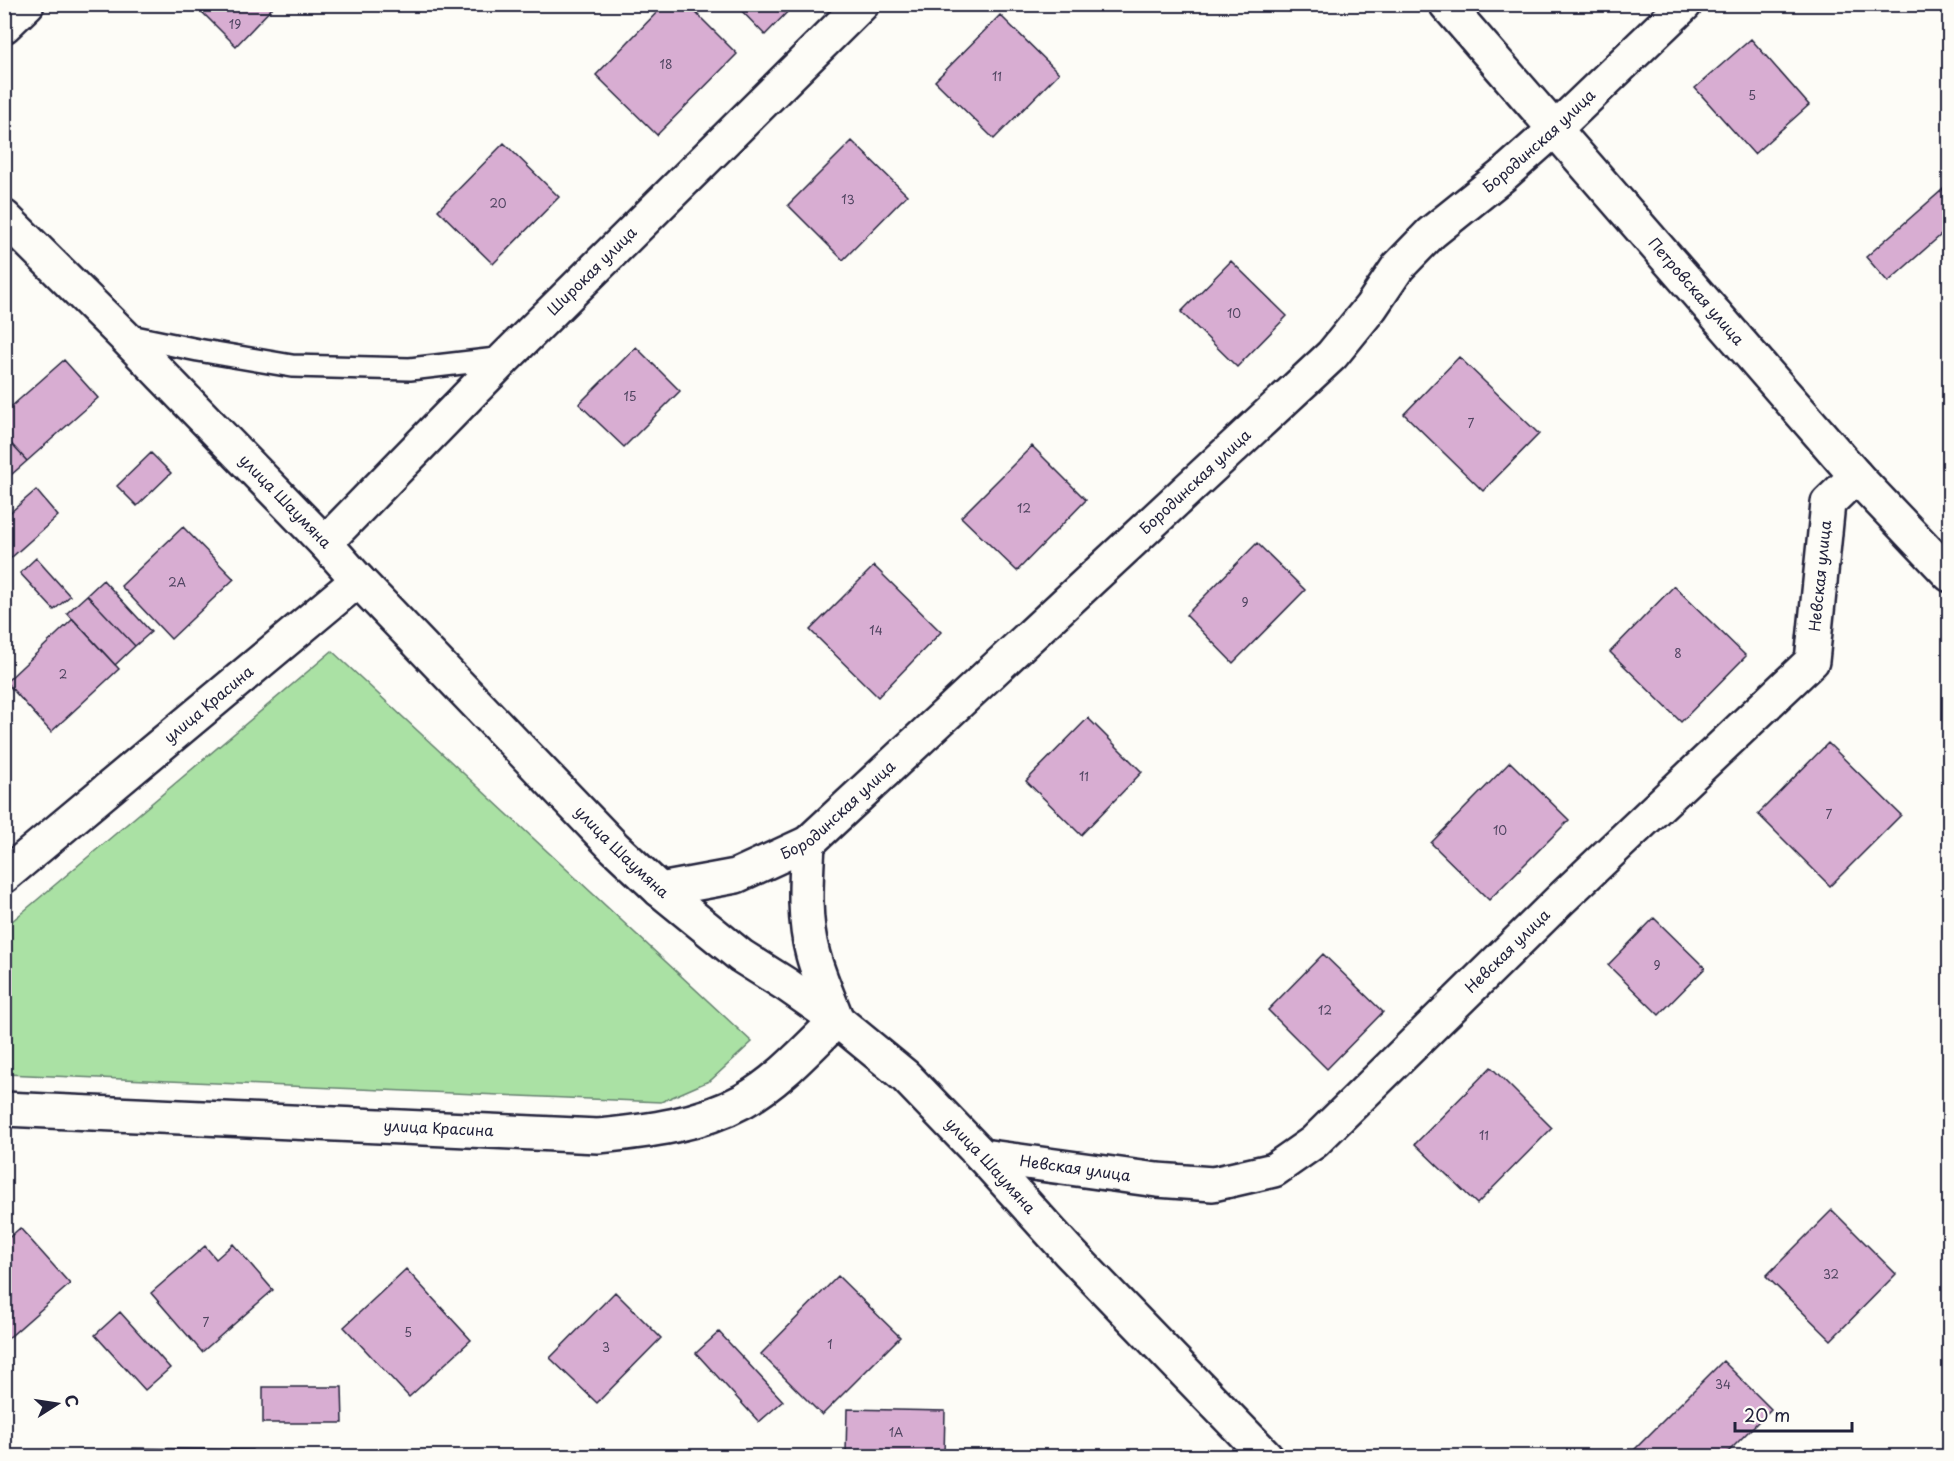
<svg xmlns="http://www.w3.org/2000/svg" width="1954" height="1461" viewBox="0 0 1954 1461" font-family="'Playpen Sans',sans-serif">
<style>
.green{fill:#aae1a4;stroke:#668270;stroke-width:1.5}
.building{fill:#d8add2;stroke:#22223b;stroke-width:1.5}
.lines{fill:none;stroke-linecap:round;stroke-linejoin:round}
.lane-casing{stroke:#22223b;stroke-width:26}
.street-casing{stroke:#22223b;stroke-width:38}
.lane{stroke:#fdfcf7;stroke-width:21}
.street{stroke:#fdfcf7;stroke-width:33}
.labels{text-anchor:middle;stroke-width:4.5;stroke-linejoin:round;paint-order:stroke}
.number-label{font-size:12px;fill:#504561}
.street-label{font-size:15px;fill:#22223b;stroke:#fdfcf7}
</style>
<rect width="100%" height="100%" fill="#fdfcf7"/>
<filter id="ink" filterUnits="userSpaceOnUse"><feTurbulence type="fractalNoise" baseFrequency=".0167" numOctaves="2"/><feDisplacementMap in="SourceGraphic" scale="12" xChannelSelector="R" yChannelSelector="G"/><feConvolveMatrix kernelMatrix="1 2 1 2 8 2 1 2 1" color-interpolation-filters="sRGB"/></filter>
<g filter="url(#ink)">
<path class="green" d="M 332,651 L 752,1042 L 711,1080 L 661,1102 L 5,1074 L 5,927 Z"/>
<path class="building" d="M 194,4 L 276,4 L 236,46 Z
M 665,4 L 687,4 L 737,54 L 657,135 L 596,75 Z
M 735,4 L 795,4 L 765,35 Z
M 1000,15 L 1059,73 L 994,139 L 935,81 Z
M 1751,39 L 1809,105 L 1754,154 L 1695,88 Z
M 852,141 L 907,195 L 843,260 L 788,205 Z
M 504,143 L 559,197 L 493,264 L 438,210 Z
M 1950,183 L 1950,227 L 1888,282 L 1866,257 Z
M 1231,261 L 1287,316 L 1237,367 L 1181,312 Z
M 636,347 L 680,391 L 624,447 L 579,404 Z
M 1459,357 L 1539,434 L 1483,491 L 1404,414 Z
M 64,360 L 98,398 L 27,461 L 4,436 L 4,413 Z
M 4,436 L 27,461 L 4,481 Z
M 1032,446 L 1086,500 L 1017,571 L 961,517 Z
M 151,453 L 171,473 L 137,506 L 117,486 Z
M 36,490 L 58,516 L 4,564 L 4,518 Z
M 183,527 L 234,579 L 171,639 L 121,586 Z
M 1257,543 L 1305,590 L 1233,663 L 1186,615 Z
M 36,558 L 70,596 L 54,610 L 20,573 Z
M 874,566 L 941,632 L 878,697 L 810,630 Z
M 103,580 L 151,632 L 135,646 L 87,595 Z
M 1674,586 L 1746,656 L 1681,722 L 1610,652 Z
M 87,595 L 135,646 L 115,665 L 67,613 Z
M 73,619 L 119,669 L 51,732 L 6,682 Z
M 1088,718 L 1142,772 L 1081,835 L 1026,781 Z
M 1828,743 L 1901,815 L 1830,886 L 1758,814 Z
M 1510,762 L 1569,820 L 1489,900 L 1431,843 Z
M 1654,918 L 1705,968 L 1659,1015 L 1608,965 Z
M 1323,954 L 1383,1012 L 1327,1069 L 1268,1010 Z
M 1491,1067 L 1552,1128 L 1477,1204 L 1415,1144 Z
M 1832,1210 L 1896,1274 L 1831,1340 L 1766,1276 Z
M 20,1228 L 70,1284 L 4,1342 L 4,1242 Z
M 233,1244 L 273,1290 L 202,1352 L 151,1293 L 205,1246 L 216,1259 Z
M 406,1269 L 471,1340 L 409,1397 L 344,1327 Z
M 838,1276 L 900,1337 L 822,1415 L 761,1354 Z
M 615,1292 L 661,1338 L 597,1403 L 550,1358 Z
M 120,1312 L 170,1368 L 145,1390 L 95,1335 Z
M 719,1332 L 783,1401 L 759,1422 L 696,1353 Z
M 1723,1361 L 1771,1409 L 1724,1456 L 1628,1456 Z
M 263,1387 L 342,1387 L 343,1423 L 263,1423 Z
M 847,1409 L 945,1411 L 944,1456 L 846,1454 Z
M 133,1448 L 252,1450 L 252,1456 L 132,1456 Z"/>
<g class="lines">
<defs>
<path id="lane" d="M 125,335 L 198,350 L 292,366 L 410,369 L 505,358"/>
<g id="street">
<path id="s1" d="M 1446,4 L 1856,476 L 1950,575"/>
<path d="M 4,26 L 27,4"/>
<path id="s2" d="M 4,217 L 123,335 L 325,543 L 358,580 L 614,847 L 660,890 L 741,956 L 787,985 L 837,1020 L 905,1076 L 982,1156 L 1068,1251 L 1266,1456"/>
<path id="s3" d="M 325,543 L 505,358 L 862,4"/>
<path id="s4" d="M 4,876 L 358,580"/>
<path id="s5" d="M 660,890 L 736,876 L 808,843 L 1332,355 L 1371,307 L 1398,267 L 1431,233 L 1502,176 L 1555,129 L 1685,4"/>
<path id="s6" d="M 4,1109 L 598,1136 C 648,1131 699,1125 743,1101 C 779,1081 808,1048 837,1020 C 829,999 819,977 813,955 C 803,919 806,880 808,843"/>
<path id="s7" d="M 982,1156 L 1157,1180 L 1213,1184 L 1274,1170 L 1314,1142 L 1560,900 L 1812,661 L 1828,503 L 1856,476"/>
</g>
</defs>
<use href="#lane" class="lane-casing"/>
<use href="#street" class="street-casing"/>
<use href="#lane" class="lane"/>
<use href="#street" class="street"/>
</g>
</g>
<g class="labels">
<g class="number-label">
<text x="235" y="29">19</text>
<text x="666" y="69">18</text>
<text x="997" y="81">11</text>
<text x="1752" y="100">5</text>
<text x="848" y="204">13</text>
<text x="498" y="208">20</text>
<text x="1234" y="318">10</text>
<text x="630" y="401">15</text>
<text x="1471" y="428">7</text>
<text x="1024" y="513">12</text>
<text x="177" y="587">2А</text>
<text x="1245" y="607">9</text>
<text x="876" y="635">14</text>
<text x="1678" y="658">8</text>
<text x="63" y="679">2</text>
<text x="1084" y="781">11</text>
<text x="1829" y="819">7</text>
<text x="1500" y="835">10</text>
<text x="1657" y="970">9</text>
<text x="1325" y="1015">12</text>
<text x="1484" y="1140">11</text>
<text x="1831" y="1279">32</text>
<text x="206" y="1327">7</text>
<text x="408" y="1337">5</text>
<text x="830" y="1349">1</text>
<text x="606" y="1352">3</text>
<text x="1723" y="1389">34</text>
<text x="896" y="1437">1А</text>
</g>
<g class="street-label">
<text dy="5" stroke="none"><textPath href="#s5" startOffset="1172">Бородинская улица</textPath></text>
<text dy="5" stroke="none"><textPath href="#s3" startOffset="381">Широкая улица</textPath></text>
<text dy="5" stroke="none"><textPath href="#s1" startOffset="381">Петровская улица</textPath></text>
<text dy="5" stroke="none"><textPath href="#s5" startOffset="686">Бородинская улица</textPath></text>
<text dy="5" stroke="none"><textPath href="#s2" startOffset="400">улица Шаумяна</textPath></text>
<text dy="5" stroke="none"><textPath href="#s7" startOffset="1122">Невская улица</textPath></text>
<text dy="5" stroke="none"><textPath href="#s4" startOffset="267">улица Красина</textPath></text>
<text dy="5" stroke="none"><textPath href="#s5" startOffset="200">Бородинская улица</textPath></text>
<text dy="5" stroke="none"><textPath href="#s2" startOffset="886">улица Шаумяна</textPath></text>
<text dy="5" stroke="none"><textPath href="#s7" startOffset="616">Невская улица</textPath></text>
<text dy="5" stroke="none"><textPath href="#s6" startOffset="435">улица Красина</textPath></text>
<text dy="5" stroke="none"><textPath href="#s2" startOffset="1372">улица Шаумяна</textPath></text>
<text dy="5" stroke="none"><textPath href="#s7" startOffset="94">Невская улица</textPath></text>
</g>
</g>
<rect width="1954" height="1461" fill="none" stroke="#fdfcf7" stroke-width="24"/>
<rect x="12" y="12" width="1930" height="1437" fill="none" stroke="#22223b" stroke-width="2" filter="url(#ink)"/>
<g transform="translate(57 1404) rotate(78)" stroke="#fdfcf7" stroke-width="4.5" paint-order="stroke">
<path d="M0-4.5L10 22L0 15L-10 22Z" fill="#22223b"/>
<text y="-9" font-size="16" font-weight="bold" text-anchor="middle" fill="#22223b">С</text>
</g>
<path d="M1735 1422v9h117v-9" fill="none" stroke="#22223b" stroke-width="3"/>
<text x="1744" y="1422" font-size="18" fill="#22223b" stroke="#fdfcf7" stroke-width="4.5" paint-order="stroke">20 m</text>
</svg>
